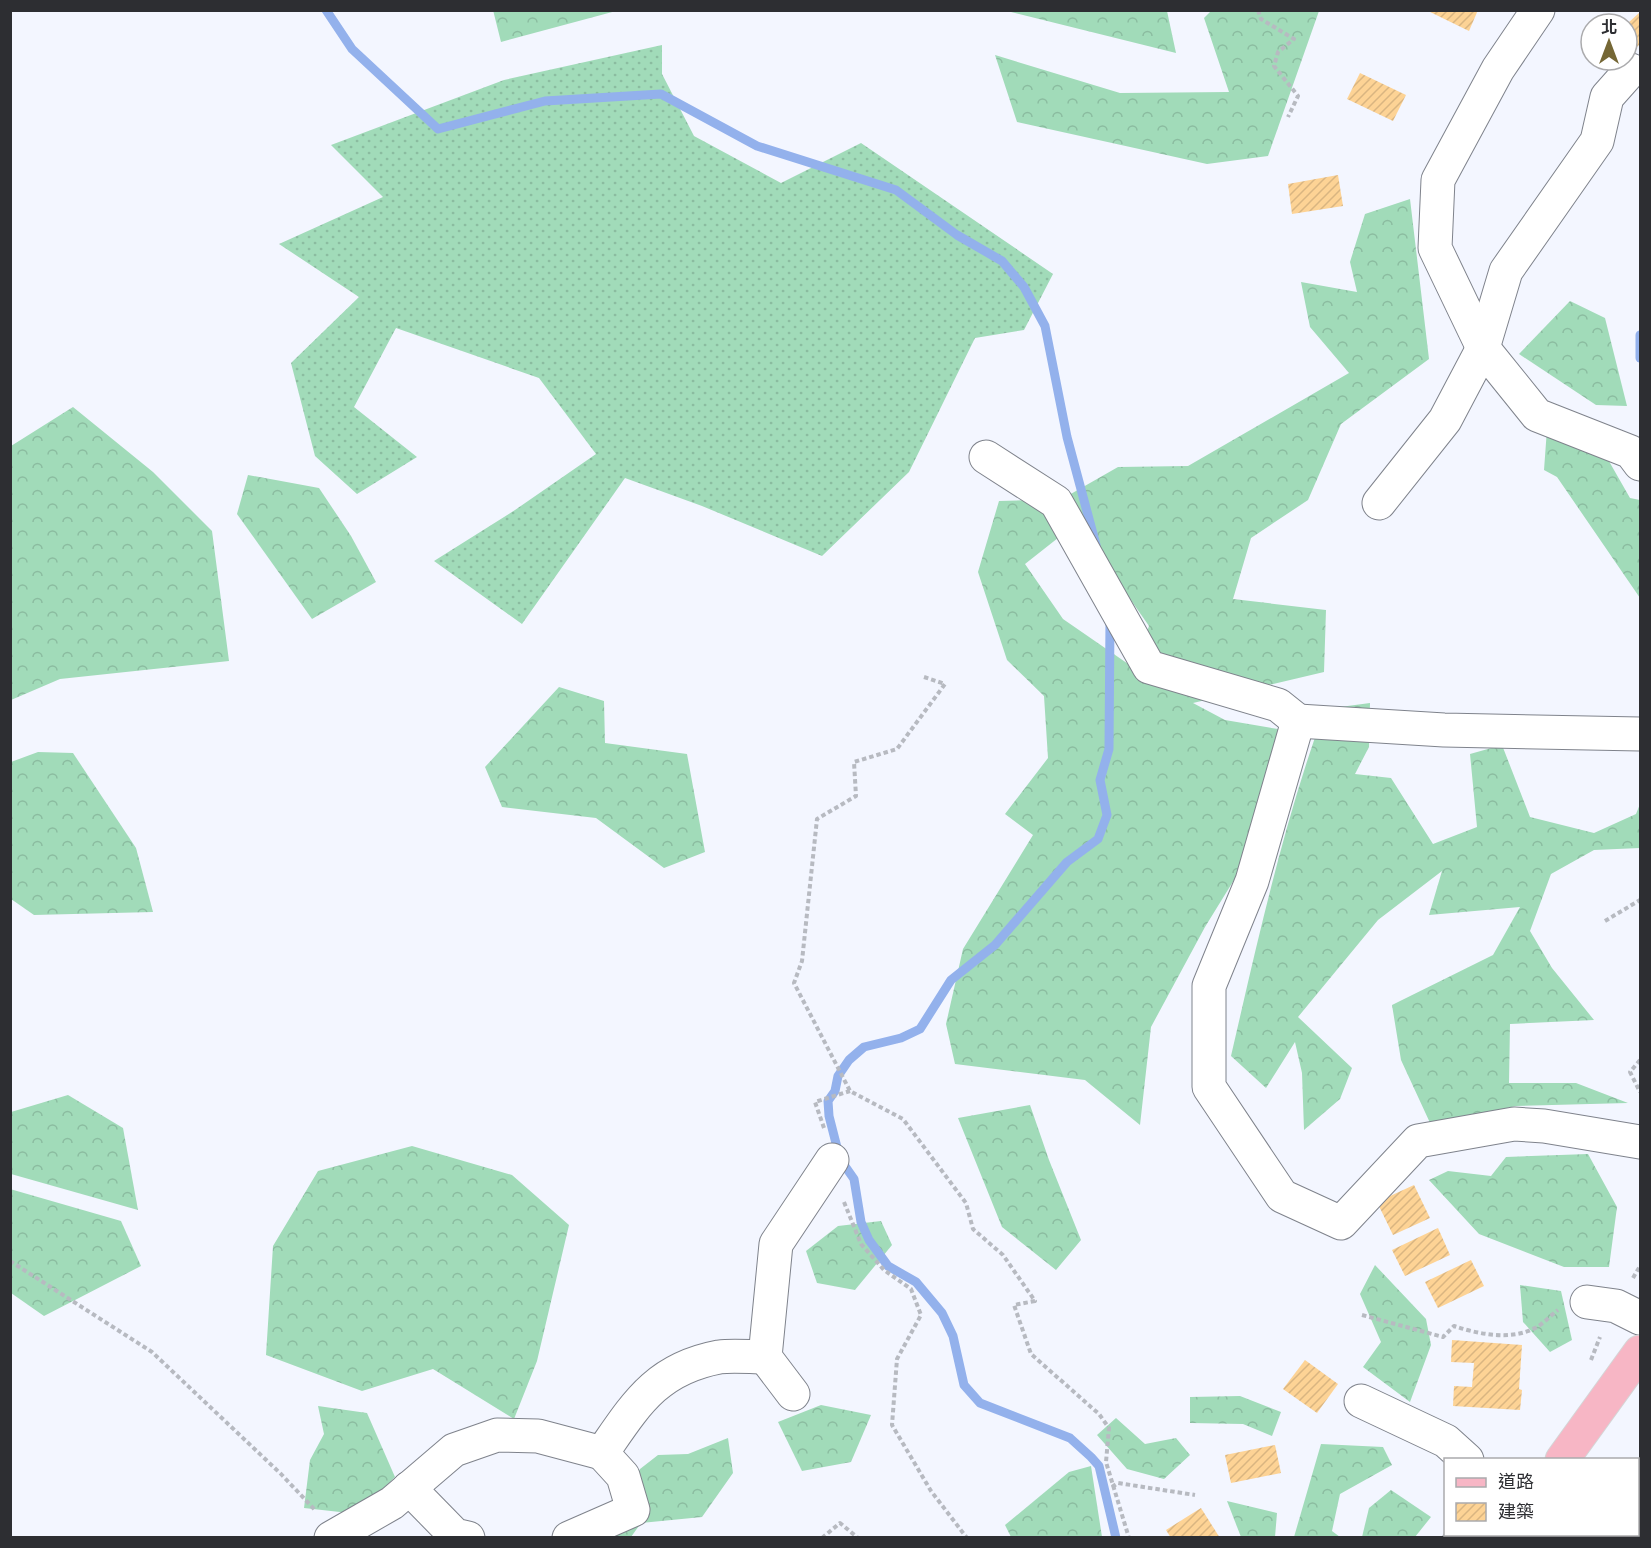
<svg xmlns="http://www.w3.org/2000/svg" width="1651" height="1548" viewBox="0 0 1651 1548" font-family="Manrope,'Noto Sans TC',sans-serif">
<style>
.grass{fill:url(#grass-dots)}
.forest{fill:url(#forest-crowns);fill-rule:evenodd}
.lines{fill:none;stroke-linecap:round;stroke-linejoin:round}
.stream{stroke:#93b1ec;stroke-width:9}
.building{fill:url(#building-hatch)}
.minor-casing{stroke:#7f838c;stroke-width:35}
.major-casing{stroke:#d5d5d6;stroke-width:35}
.path{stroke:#b7bac1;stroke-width:4;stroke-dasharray:4.5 3;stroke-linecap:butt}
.minor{stroke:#fff;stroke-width:33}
.major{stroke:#f7b6c5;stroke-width:33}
</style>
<defs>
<pattern id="grass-dots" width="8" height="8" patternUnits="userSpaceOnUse" patternTransform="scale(1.5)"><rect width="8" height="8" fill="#a1dbb9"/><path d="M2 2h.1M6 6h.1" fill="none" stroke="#8bbca0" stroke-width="1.8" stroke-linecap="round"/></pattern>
<pattern id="forest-crowns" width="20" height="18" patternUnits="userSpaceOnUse" patternTransform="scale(1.5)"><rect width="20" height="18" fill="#a1dbb9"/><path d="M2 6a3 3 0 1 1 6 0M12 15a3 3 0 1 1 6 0" fill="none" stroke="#8bbca0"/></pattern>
<pattern id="building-hatch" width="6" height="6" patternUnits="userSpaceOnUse" patternTransform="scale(1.5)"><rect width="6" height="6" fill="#fdd395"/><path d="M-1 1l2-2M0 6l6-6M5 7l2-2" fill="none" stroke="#d9b581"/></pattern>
</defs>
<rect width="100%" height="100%" fill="#f3f6ff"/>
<path class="grass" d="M662,45V74L694,136L781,183L861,143L1053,274L1024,330L975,338L909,472L822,556L702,506L625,478L522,624L434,561L515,510L596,454L539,378L396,328L354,407L417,457L357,494L315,456L291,363L359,297L279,244L383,197L331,145L504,80Z"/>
<g class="forest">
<path d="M493,10H616V11L501,42Z"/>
<path d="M1212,10L1319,11L1268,156L1207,164L1017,122L995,55L1120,93L1229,92L1204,18Z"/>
<path d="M1007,11H1167L1176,53Z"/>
<path d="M1410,199L1429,359L1341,424L1308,500L1251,538L1233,599L1326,610L1324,672L1193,703L1225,720L1278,729L1250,854L1205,927L1151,1027L1140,1125L1085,1080L955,1064L946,1024L963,949L1033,835L1005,814L1048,758L1044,696L1007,660L978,572L999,501L1062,499L1118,467L1188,466L1349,373L1310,327L1301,282L1357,292L1350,262L1365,214ZM1077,523L1149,626L1134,668L1063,619L1025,564Z"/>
<path d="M1570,301L1605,318L1627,406L1596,405L1519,354Z"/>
<path d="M73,407L153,472L212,531L229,661L60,679L11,700V446Z"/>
<path d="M1590,428L1630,498L1640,500V598L1557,477L1544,470L1547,429Z"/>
<path d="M248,475L319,488L351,536L376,582L312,619L237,514Z"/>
<path d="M559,687L604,701L605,743L687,754L705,852L664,868L596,818L502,807L485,767Z"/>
<path d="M1370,703L1369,747L1355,774L1391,778L1433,844L1477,827L1470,754L1502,745L1530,817L1594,833L1636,814L1640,804V848L1594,850L1551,874L1530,931L1552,968L1594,1020L1510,1024L1509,1083H1576L1628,1103L1516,1106L1431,1125L1401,1060L1392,1005L1493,955L1520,907L1429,915L1442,871L1378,920L1298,1017L1352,1068L1340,1099L1304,1130L1302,1073L1295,1042L1266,1088L1231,1056C1258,939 1284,821 1325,709Z"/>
<path d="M38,752L73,753L136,848L153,912L34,915L11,899V762Z"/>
<path d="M68,1095L123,1128L138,1210L11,1174V1112Z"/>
<path d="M1030,1105L1049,1160L1081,1240L1056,1270L1002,1227L958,1118Z"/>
<path d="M412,1146L512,1175L569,1225L537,1361L514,1419L433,1369L362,1391L266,1355L273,1246L318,1171Z"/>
<path d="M1588,1154L1617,1207L1609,1267H1564L1479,1234L1429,1180L1448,1171L1491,1176L1506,1157Z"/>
<path d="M10,1189L121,1221L141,1266L44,1316L11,1293Z"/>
<path d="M881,1221L892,1245L855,1290L817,1283L806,1251L838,1226Z"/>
<path d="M1375,1265L1426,1319L1431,1345L1410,1402L1363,1367L1381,1342L1360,1294Z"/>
<path d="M1520,1285L1561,1291L1572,1340L1550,1352L1523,1322Z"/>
<path d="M1240,1396L1281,1412L1272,1436L1243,1424L1190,1423V1397Z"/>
<path d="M821,1405L871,1415L851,1462L802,1471L778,1422Z"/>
<path d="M318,1406L367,1413L395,1477L358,1514L304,1508L310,1460L324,1434Z"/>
<path d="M1116,1418L1145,1444L1176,1438L1190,1455L1164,1479L1127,1469L1097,1435Z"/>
<path d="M728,1438L733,1473L702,1517L641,1523L631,1537L606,1538L640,1469L658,1455L688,1454Z"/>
<path d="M1321,1444L1383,1447L1392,1465L1340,1494L1332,1531L1340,1537H1294Z"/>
<path d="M1091,1466L1102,1537H1011L1005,1525L1069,1472Z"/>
<path d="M1640,1485V1537L1638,1538V1487Z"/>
<path d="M1391,1490L1431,1517L1415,1537H1362L1369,1508Z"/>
<path d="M1227,1501L1277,1513L1275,1537H1241Z"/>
</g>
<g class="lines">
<g class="stream">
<path d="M326,10L352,49L438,129L545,101L661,94L757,146L896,190L957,235L1002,261L1024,287L1045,326L1067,437L1096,545"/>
<path d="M1640,335V358"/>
<path d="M1110,620L1109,749L1100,780L1107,815L1098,839L1067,862L995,945L951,980L920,1029L901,1038L864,1047L849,1060L838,1076L835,1091L828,1101L829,1116L840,1159L854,1179L861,1222L869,1240L888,1266L916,1282L942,1313L953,1336L964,1385L980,1403L1070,1438L1091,1457L1099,1466L1116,1538"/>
</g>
</g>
<g class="building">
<path d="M1426,10H1478L1469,31Z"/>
<path d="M1639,13L1640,44L1627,57V24Z"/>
<path d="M1360,73L1406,95L1393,121L1347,99Z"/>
<path d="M1338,175L1343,206L1292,214L1288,184Z"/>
<path d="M1414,1185L1430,1218L1393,1235L1377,1202Z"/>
<path d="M1438,1228L1450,1255L1405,1276L1392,1250Z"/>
<path d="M1471,1260L1484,1286L1438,1308L1425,1282Z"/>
<path d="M1452,1340L1522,1345L1519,1389L1522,1390L1520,1410L1453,1406L1454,1386L1472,1387L1474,1363L1451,1362Z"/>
<path d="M1305,1360L1338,1384L1317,1413L1283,1389Z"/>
<path d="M1275,1445L1281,1473L1231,1483L1225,1455Z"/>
<path d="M1201,1508L1220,1538H1171L1166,1530Z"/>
</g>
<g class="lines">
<g class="minor-casing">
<g id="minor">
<path d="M1538,10L1498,69L1438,180L1435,248L1483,348L1537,415L1631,452L1640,464"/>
<path d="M986,457L1056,502L1149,667L1278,705L1298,721L1252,881L1209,986V1087L1282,1196L1341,1223L1418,1141L1514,1124L1544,1126L1640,1142"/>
<path d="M1379,503L1445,420L1483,348L1506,271L1597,141L1607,97L1631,70"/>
<path d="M1298,721L1444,730L1640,734"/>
<path d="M1587,1302L1616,1306L1640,1318"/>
<path d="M793,1394L765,1357L776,1244L832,1160"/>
<path d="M1361,1401L1446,1441L1467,1460"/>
<path d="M409,1488L455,1535L468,1538"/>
<path d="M1577,1534V1535"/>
<path d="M331,1538L392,1503L454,1450L497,1435L538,1436L602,1453C636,1404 656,1369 719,1357C733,1355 751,1357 765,1357"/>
<path d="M569,1538L633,1510L623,1476L602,1453"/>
</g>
</g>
<g class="major-casing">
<g id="major">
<path d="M1562,1460L1640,1352"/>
<path d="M1502,1538L1504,1534"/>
</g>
</g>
<g class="path">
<path d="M1258,10L1261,19L1294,39L1278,52L1274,66L1298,96L1288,117"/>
<path d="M924,677L945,684L897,749L854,762L856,796L817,819L802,961L794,983L850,1091L903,1119L966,1203L973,1229L1003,1255L1035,1301L1014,1305L1031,1354L1099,1414L1109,1428L1106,1462L1129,1538"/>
<path d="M1605,921L1640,900"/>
<path d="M1640,1060L1630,1072L1640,1092"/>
<path d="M824,1128L815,1102L850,1091"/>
<path d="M844,1202L861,1244L884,1270L911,1289L921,1315L897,1359L892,1425L931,1491L967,1538"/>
<path d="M10,1261L152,1352L281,1474L315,1510"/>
<path d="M1633,1278L1640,1266"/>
<path d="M1362,1315L1443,1337L1454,1326C1478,1334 1511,1341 1535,1328C1543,1324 1550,1316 1558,1310"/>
<path d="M1591,1360L1600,1337"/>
<path d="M1112,1487L1118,1483L1195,1495"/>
<path d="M822,1538L840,1523L858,1538"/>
<path d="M1443,1538L1446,1534"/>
</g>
<use href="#minor" class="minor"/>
<use href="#major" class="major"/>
</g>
<rect width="1651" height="1548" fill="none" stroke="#2d2e32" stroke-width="24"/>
<rect x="1444" y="1458" width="195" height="78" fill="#ffffff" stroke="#ababad" stroke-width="1.5"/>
<rect x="1456" y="1478" width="30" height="9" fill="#f7b6c5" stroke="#ababad" stroke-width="1.5"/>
<text x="1498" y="1488" font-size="18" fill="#2d2e32">道路</text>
<rect x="1456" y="1503" width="30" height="18" fill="url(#building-hatch)" stroke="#ababad" stroke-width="1.5"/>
<text x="1498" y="1518" font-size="18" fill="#2d2e32">建築</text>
<g transform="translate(1609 42)"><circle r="28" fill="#ffffff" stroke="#ababad" stroke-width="1.5"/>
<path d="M0-4.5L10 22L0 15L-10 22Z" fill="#756735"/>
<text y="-9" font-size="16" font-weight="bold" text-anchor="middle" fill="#2d2e32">北</text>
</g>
</svg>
